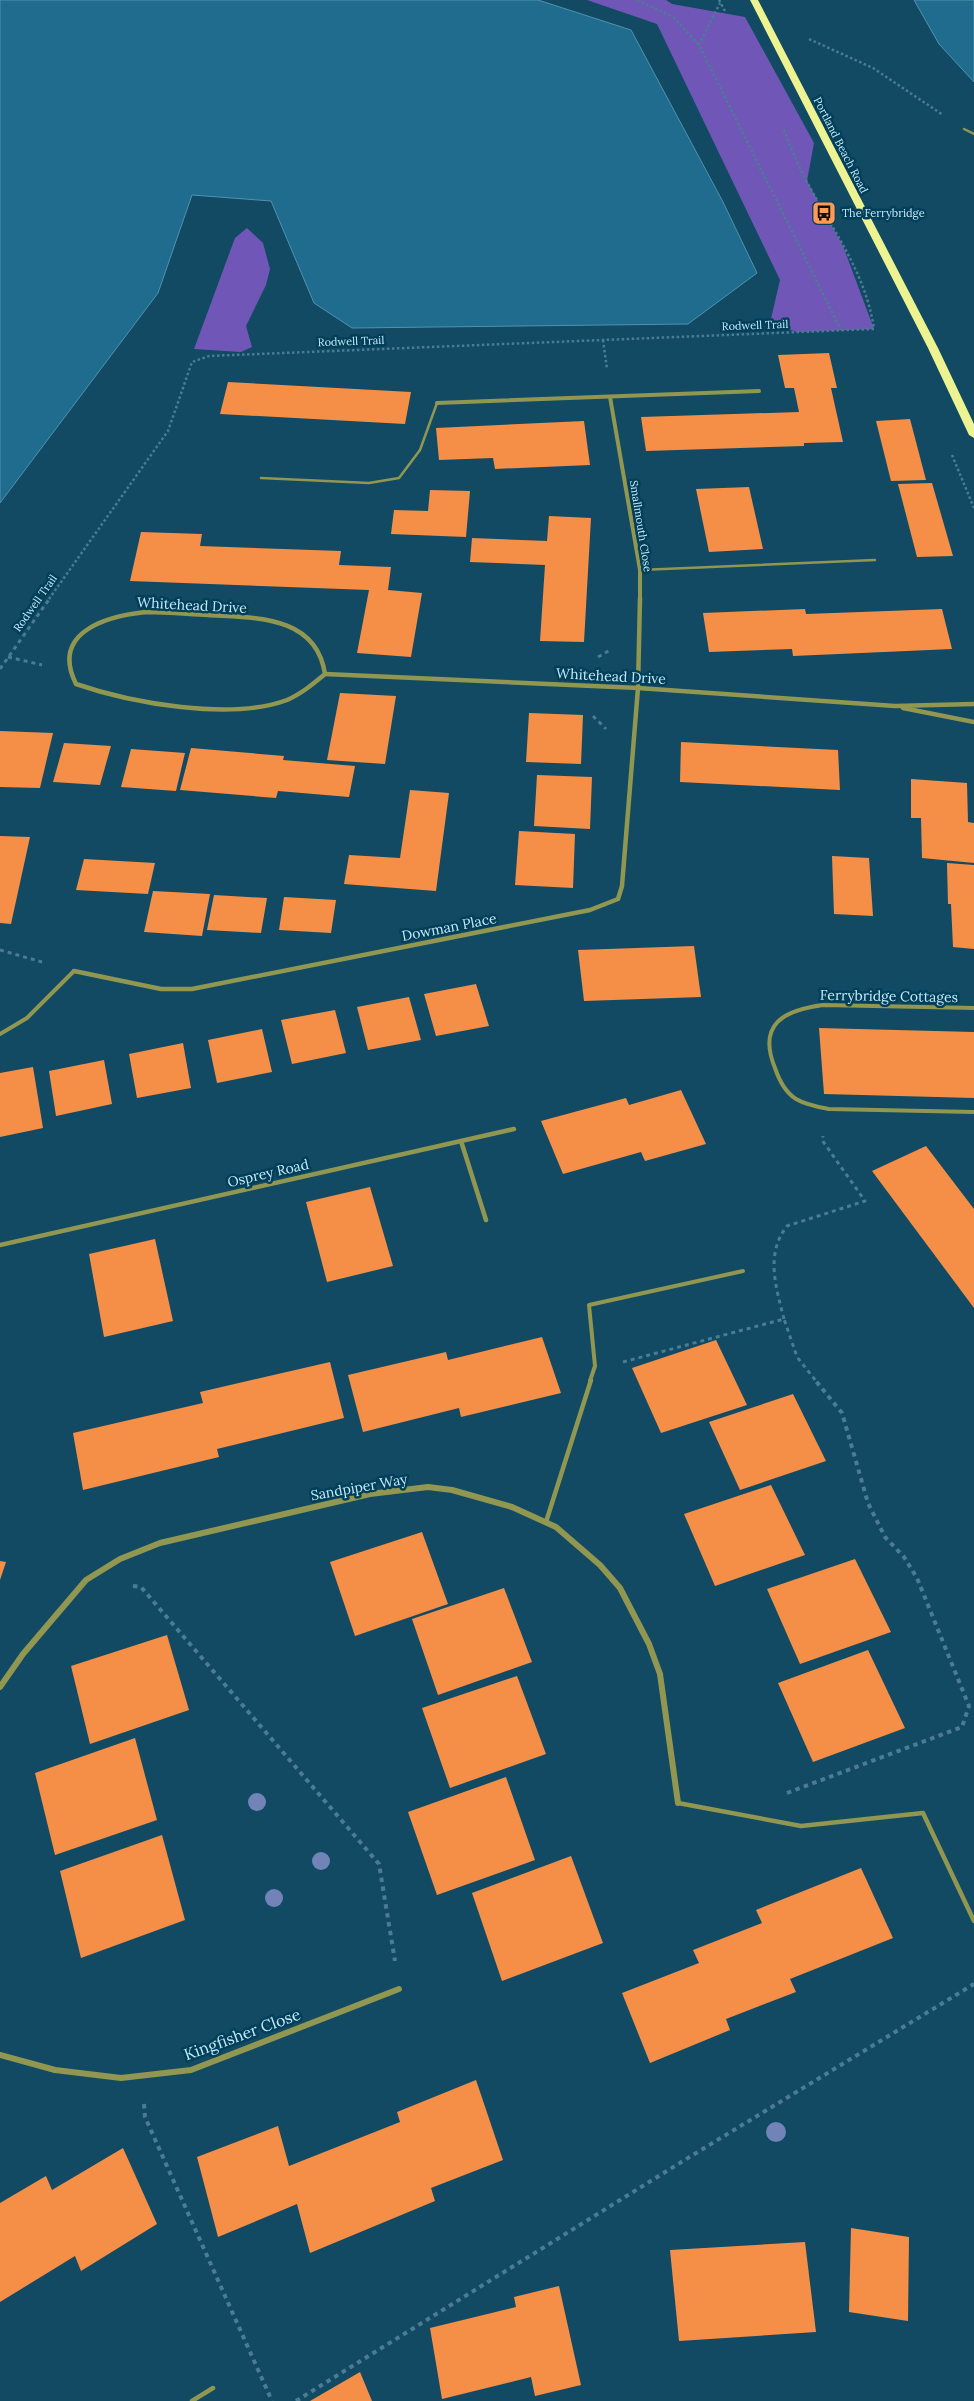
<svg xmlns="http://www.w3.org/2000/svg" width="974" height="2401" viewBox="0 0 974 2401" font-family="Lora,serif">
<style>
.green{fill:#7057b7}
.water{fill:#1f6c8e;stroke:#5192af}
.building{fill:#f58f48}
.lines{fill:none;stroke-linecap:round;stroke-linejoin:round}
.path-far2{stroke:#4b7c93;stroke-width:2.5;stroke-dasharray:2.5 2.5;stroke-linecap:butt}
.path-far1{stroke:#4b7c93;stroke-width:3;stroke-dasharray:4 4;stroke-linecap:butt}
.path{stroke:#4b7c93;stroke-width:4;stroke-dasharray:4.5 4.5;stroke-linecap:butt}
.service-far2{stroke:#919750;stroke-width:2.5}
.service-far1{stroke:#919750;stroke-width:4}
.service{stroke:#919750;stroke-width:4.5}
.minor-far2{stroke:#919750;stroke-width:4}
.minor-far1{stroke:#919750;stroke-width:4.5}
.minor{stroke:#919750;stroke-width:6}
.trunk{fill:#ecf390;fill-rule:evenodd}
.tree{fill:#7283b8}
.labels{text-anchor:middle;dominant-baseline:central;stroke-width:5;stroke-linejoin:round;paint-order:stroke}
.far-street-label{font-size:11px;fill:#c7e9fc;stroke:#023f58}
.far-poi-label{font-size:11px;fill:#c7e9fc;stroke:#023f58;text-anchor:start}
.street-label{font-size:14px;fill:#c7e9fc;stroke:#023f58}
.near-street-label{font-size:16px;fill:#c7e9fc;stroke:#023f58}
</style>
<rect width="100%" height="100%" fill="#124a63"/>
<g class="green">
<path d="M587,0H666L672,4L745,17L814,143L807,181L843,246L874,329L797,332L770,323L780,280L657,24Z"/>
<path d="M247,228L263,243L270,269L266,285L246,326L252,347L241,352L194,349L235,238Z"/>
</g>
<g class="water">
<path d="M0,0H538L631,30L723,202L757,273L688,324L352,328L314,303L271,201L192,195L158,293L0,503Z"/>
<path d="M914,0H974V82L939,44Z"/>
</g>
<g class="building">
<path d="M829,353L837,388H831L843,442L804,443V446L646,451L641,417L799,412L794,388H785L778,355Z"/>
<path d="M228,382L411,392L405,424L220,414Z"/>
<path d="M910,419L926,480L891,481L876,421Z"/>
<path d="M584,421L590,465L495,469L493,458L439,460L436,428Z"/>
<path d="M932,483L953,556L917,557L898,484Z"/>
<path d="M749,487L763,549L709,552L696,489Z"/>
<path d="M430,490L470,491L466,537L391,534L394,510L428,511Z"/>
<path d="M549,516L591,518L584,642L540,641L545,565L470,562L472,538L547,541Z"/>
<path d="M141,532L202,534L200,546L341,551L339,565L391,567L388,590L422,593L411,657L357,653L369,590L130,581Z"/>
<path d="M805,609L806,614L942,609L952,649L793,656L792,649L709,652L703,613Z"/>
<path d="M340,693L396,696L385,764L327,760Z"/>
<path d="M529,713L583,715L581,764L526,762Z"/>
<path d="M0,731L53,733L40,788L0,787Z"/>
<path d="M681,742L838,750L840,790L680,782Z"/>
<path d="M64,743L111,746L100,785L53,782Z"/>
<path d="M191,748L284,756L283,760L355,766L349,797L278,791L276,798L180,790Z"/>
<path d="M131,749L185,753L176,791L121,787Z"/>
<path d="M537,775L592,777L590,829L534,826Z"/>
<path d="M911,779L967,783L968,822L974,823V863L922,858L921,818H911Z"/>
<path d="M410,790L449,793L436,891L344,884L349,855L400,858Z"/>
<path d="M519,831L575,834L573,888L515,885Z"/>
<path d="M0,836L30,837L11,924L0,923Z"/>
<path d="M832,856L869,858L873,916L834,914Z"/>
<path d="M84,859L155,863L148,894L76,890Z"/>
<path d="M947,863L974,865V949L953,947L951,904H948Z"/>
<path d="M153,891L210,894L202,936L144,932Z"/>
<path d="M214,895L267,898L261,933L207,930Z"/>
<path d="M284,897L336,900L331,933L279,930Z"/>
<path d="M694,946L701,997L584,1001L578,950Z"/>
<path d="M476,984L489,1026L436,1036L424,994Z"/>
<path d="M409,997L421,1040L368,1050L357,1007Z"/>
<path d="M335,1010L346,1053L292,1064L281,1020Z"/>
<path d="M819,1028L974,1032V1098L824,1094Z"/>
<path d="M262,1029L272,1072L217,1083L208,1040Z"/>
<path d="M183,1043L191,1088L137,1098L129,1054Z"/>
<path d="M104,1060L112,1104L56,1116L49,1071Z"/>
<path d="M33,1067L43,1128L0,1137V1073Z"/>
<path d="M681,1090L706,1144L645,1161L641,1152L563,1174L541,1121L626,1098L629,1105Z"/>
<path d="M926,1146L974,1209V1308L872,1171Z"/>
<path d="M370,1187L393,1266L327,1282L306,1202Z"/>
<path d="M155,1239L173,1321L104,1337L89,1254Z"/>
<path d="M542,1337L561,1393L461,1417L459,1408L363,1432L348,1375L446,1352L448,1360Z"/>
<path d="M716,1340L747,1405L661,1433L632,1368Z"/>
<path d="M330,1362L344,1418L217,1449L219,1457L83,1490L73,1433L203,1403L200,1392Z"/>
<path d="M793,1394L826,1461L740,1490L709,1422Z"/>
<path d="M771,1485L805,1555L715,1586L684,1514Z"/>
<path d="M422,1532L448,1604L355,1636L330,1562Z"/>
<path d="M855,1559L891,1632L800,1664L767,1589Z"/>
<path d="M0,1561L6,1562L0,1580Z"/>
<path d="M504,1588L532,1662L438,1695L412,1619Z"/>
<path d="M167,1635L189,1710L90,1744L71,1666Z"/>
<path d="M868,1650L905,1728L813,1762L778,1683Z"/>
<path d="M517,1676L546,1754L450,1788L422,1708Z"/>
<path d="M135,1738L157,1820L55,1855L35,1773Z"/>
<path d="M506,1777L535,1860L437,1895L408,1812Z"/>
<path d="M162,1835L185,1920L81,1958L60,1871Z"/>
<path d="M571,1856L603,1943L502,1981L472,1893Z"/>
<path d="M861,1868L893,1938L790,1979L796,1992L726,2019L730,2030L650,2063L622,1993L699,1963L693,1950L762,1923L756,1910Z"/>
<path d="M476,2080L503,2160L431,2188L435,2201L310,2253L297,2204L218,2237L197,2157L278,2126L289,2166L400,2122L397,2112Z"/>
<path d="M123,2148L157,2224L81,2271L75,2256L0,2302V2203L46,2176L52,2190Z"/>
<path d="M851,2228L909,2237L908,2321L849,2312Z"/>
<path d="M805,2242L816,2332L679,2341L670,2250Z"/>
<path d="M559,2286L581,2385L535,2396L531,2377L442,2399L430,2328L516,2307L514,2297Z"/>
<path d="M360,2372L372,2401H310Z"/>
</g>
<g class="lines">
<g class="path-far2">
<path d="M637,0L673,17L699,45L841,330"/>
<path d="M719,0L726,13"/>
<path d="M809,39L873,68L943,115"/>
<path d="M699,45L720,3"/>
<path d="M603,340L607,369"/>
<path d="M952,455L974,508"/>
<path d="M49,599L168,431L192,362L209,356L874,329C866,274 834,232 808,184C798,166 791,147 783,128"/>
</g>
<g class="path-far1">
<path d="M8,657L42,665"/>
<path d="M598,657L610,650"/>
<path d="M0,669L50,598"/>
<path d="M593,716L606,729"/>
<path d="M0,950L42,962"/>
<path d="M784,1319C776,1287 765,1254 787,1226L865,1201L822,1140L823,1136"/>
<path d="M623,1362L784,1319L797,1357L816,1381"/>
</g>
<g class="path">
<path d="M133,1586L141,1587L379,1864L395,1961"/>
<path d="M787,1793L962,1727L969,1706L917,1578L904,1557L885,1537L868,1503L842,1413L815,1380"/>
<path d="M144,2104L145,2117L272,2401"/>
<path d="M296,2401L683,2161L974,1984"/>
</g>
<g class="service-far2">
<path d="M964,129L974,134"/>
<path d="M261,478L369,483L399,478L420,450L437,403"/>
<path d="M640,570L875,560"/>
</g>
<g class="service-far1">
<path d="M974,1008L823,1005C784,1010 757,1024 775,1068C779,1080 785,1092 796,1099C806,1105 818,1107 829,1109L974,1112"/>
<path d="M0,1034L27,1018L74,971"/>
<path d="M590,1381L595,1366L589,1305L743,1271"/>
</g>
<g class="service">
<path d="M546,1522L591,1380"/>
<path d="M678,1803L801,1826L923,1813L974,1921"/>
<path d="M192,2401L213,2388"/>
</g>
<g class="minor-far2">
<path d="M610,397L640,570V599"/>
<path d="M437,403L759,391"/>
</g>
<g class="minor-far1">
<path d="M146,612C167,612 187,614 208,615C255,618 316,615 325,674C313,684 301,694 287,700C231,721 131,703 76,684C50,632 107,616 146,612Z"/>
<path d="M325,674L638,688L895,706L974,704"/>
<path d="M903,708L974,722"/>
<path d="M74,971L161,989H192L590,910L618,899L622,886L638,688L640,598"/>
<path d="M461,1141L514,1129"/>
<path d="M0,1245L461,1141L486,1220"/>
</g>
<g class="minor">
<path d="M0,1687L23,1654L86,1580L120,1559L160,1543L370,1494L428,1487L452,1490L512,1507L556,1527L600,1565L620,1588L649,1644L660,1674L678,1803"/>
<path d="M0,2055L55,2070L121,2078L191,2070L399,1989"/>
</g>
<path class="trunk" d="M750,0H758L938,348L974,424V438L969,435L928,348Z"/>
</g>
<g class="tree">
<circle cx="257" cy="1802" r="9"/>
<circle cx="321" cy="1861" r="9"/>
<circle cx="274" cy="1898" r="9"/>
<circle cx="776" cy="2132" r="10"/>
</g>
<defs>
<g id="bus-square" transform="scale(1.25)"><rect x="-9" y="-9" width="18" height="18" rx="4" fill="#fe9b59" stroke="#023f58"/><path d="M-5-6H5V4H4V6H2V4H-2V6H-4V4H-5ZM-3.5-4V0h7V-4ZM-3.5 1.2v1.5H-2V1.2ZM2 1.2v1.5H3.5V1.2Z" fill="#111"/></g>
</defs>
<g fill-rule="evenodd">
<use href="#bus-square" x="824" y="213"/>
</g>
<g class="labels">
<g class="far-street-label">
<text transform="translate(841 145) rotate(63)">Portland Beach Road</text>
<text transform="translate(755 325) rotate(-2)">Rodwell Trail</text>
<text transform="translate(351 341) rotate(-2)">Rodwell Trail</text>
<text transform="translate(641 526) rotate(81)">Smallmouth Close</text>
<text transform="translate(35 603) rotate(-55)">Rodwell Trail</text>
</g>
<g class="far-poi-label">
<text x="842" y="213">The Ferrybridge</text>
</g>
<g class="street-label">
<text transform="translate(192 605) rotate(3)">Whitehead Drive</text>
<text transform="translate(611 676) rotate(3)">Whitehead Drive</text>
<text transform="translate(449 927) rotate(-11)">Dowman Place</text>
<text transform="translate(889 996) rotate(1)">Ferrybridge Cottages</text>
<text transform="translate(268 1173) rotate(-13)">Osprey Road</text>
<text transform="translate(359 1487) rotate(-10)">Sandpiper Way</text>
</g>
<g class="near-street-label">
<text transform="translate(242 2034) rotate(-20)">Kingfisher Close</text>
</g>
</g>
</svg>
